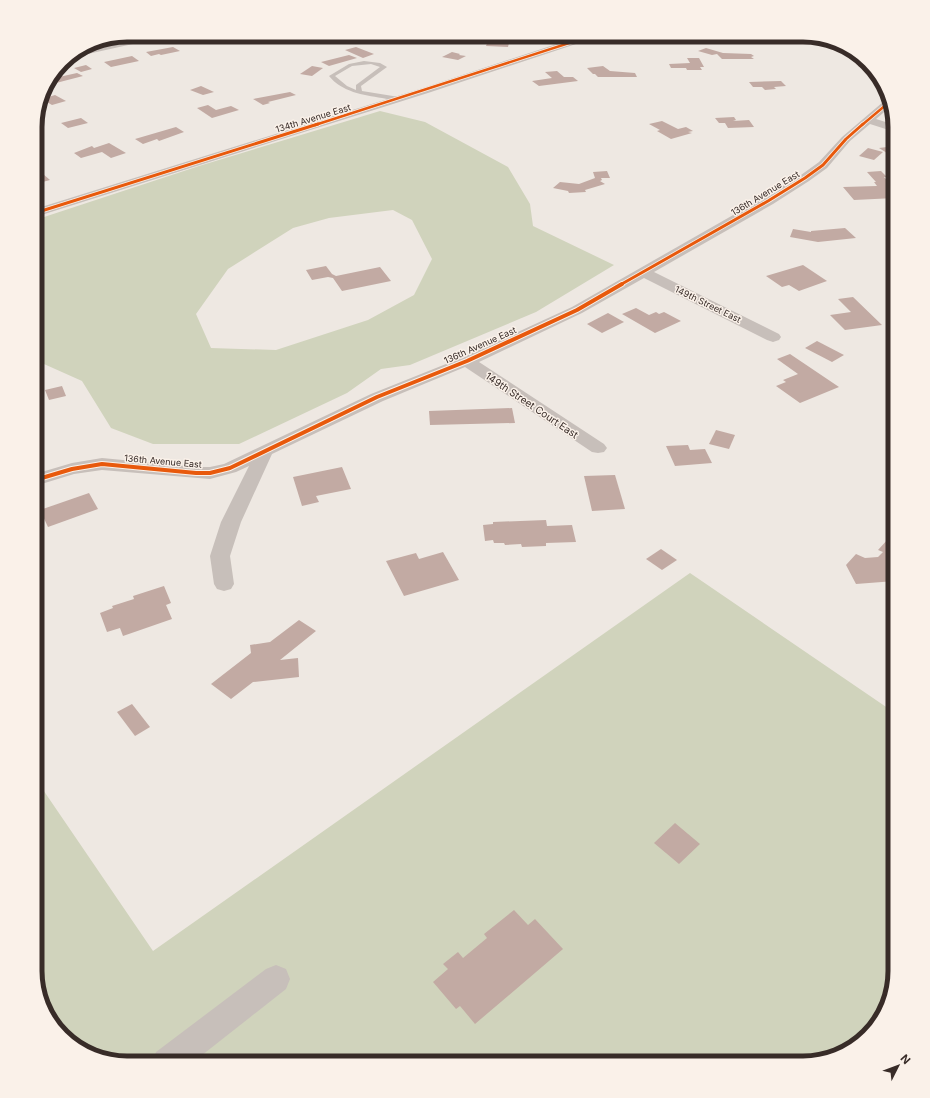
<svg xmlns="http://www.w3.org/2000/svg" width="930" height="1098" viewBox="0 0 930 1098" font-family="Inter,sans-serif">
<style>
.green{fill:#d0d3bc;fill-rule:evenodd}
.building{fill:#c2aaa3}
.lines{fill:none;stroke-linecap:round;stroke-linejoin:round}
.lane{fill:#c7bfba;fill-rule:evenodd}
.street{fill:#c7bfba;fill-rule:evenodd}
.cycleway-far2-casing{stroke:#faf1e9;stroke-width:4}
.cycleway-far1-casing{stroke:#faf1e9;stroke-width:4.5}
.cycleway-casing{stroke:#faf1e9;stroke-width:6}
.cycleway-far2{stroke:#e8590c;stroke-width:2.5}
.cycleway-far1{stroke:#e8590c;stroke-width:3}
.cycleway{stroke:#e8590c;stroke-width:4}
.labels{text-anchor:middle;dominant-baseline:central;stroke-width:3;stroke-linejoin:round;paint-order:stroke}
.far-street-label{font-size:9px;fill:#382c28;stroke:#faf1e9}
.street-label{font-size:10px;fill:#382c28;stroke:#faf1e9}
.rim{fill:none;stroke:#382c28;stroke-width:5}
</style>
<rect width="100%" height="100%" fill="#eee8e2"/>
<g class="green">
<path d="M380,111L425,122L508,167L530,204L533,226L614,265L536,312L410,365L381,369L347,393L239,444H153L111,428L82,381L35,360V220L199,166ZM393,210L412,220L432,259L414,295L368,320L276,350L211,348L196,314L228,269L293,228L329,218Z"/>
<path d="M690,573L895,713V972L885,1012L859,1044L804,1063H126L86,1053L54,1027L35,972V778L153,951Z"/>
</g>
<g class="building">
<path d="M213,35L223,37L196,44L188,40Z"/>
<path d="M489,38L501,39L500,42L509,43L508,47L486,46Z"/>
<path d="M173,47L180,51L161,55L159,54L151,56L146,52Z"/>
<path d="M356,47L374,54L363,58L345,50Z"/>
<path d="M706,48L723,53L751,54L754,56L751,57L754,59H722L717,54L712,55L698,51Z"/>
<path d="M452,52L460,54L459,55L466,56L458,60L442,57Z"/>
<path d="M349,55L357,58L329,66L321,62Z"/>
<path d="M132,56L139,61L111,67L104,62Z"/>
<path d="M687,58H699L704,67H700L702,70H687L686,68H671L669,64L690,63Z"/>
<path d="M863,60L875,70V71L871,69L867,70L858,66L863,65L856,62Z"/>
<path d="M86,65L92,69L81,72L74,68Z"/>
<path d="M312,66L323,68L312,76L300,74Z"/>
<path d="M603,66L610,71L635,73L637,77H598L595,74H593L587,68Z"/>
<path d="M557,71L564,77H573L578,81L539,86L532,81L552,78L545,72Z"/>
<path d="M77,73L83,76L56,83L50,79Z"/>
<path d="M781,81L786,86L774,87L776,89L765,90L762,87H753L749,82Z"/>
<path d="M201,86L214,92L203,95L190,90Z"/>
<path d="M290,92L296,95L268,102L270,103L263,105L253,99Z"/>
<path d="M55,95L66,101L52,105L42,99Z"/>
<path d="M208,105L216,110L231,106L239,110L212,118L197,108Z"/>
<path d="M734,117L736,120L733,121L749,120L754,127L728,128L725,123H719L715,118Z"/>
<path d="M81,118L88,123L68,128L61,123Z"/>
<path d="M662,121L678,129L686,127L693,131L688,132L692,133L671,139L657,131L660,130L649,124Z"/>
<path d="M176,127L184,132L159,141L157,139L143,144L135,139Z"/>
<path d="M109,143L126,153L111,158L102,152L81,158L74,153L92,146L94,148Z"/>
<path d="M895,146V158L879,148Z"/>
<path d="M868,148L883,152L874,160L859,156Z"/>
<path d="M607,171L610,178H601L602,180L600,181L605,184L585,190L586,192L569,193L568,191L553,188L560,182L579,184L595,178L593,172Z"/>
<path d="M881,171L887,177H884L895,190V198L854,200L843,187L877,186L874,182H876L867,172Z"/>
<path d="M43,174L50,180L35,184V176Z"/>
<path d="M845,228L856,238L818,242L790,237L793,229L811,232V231Z"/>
<path d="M803,265L827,281L799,291L789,285L782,287L766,276Z"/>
<path d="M326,266L332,274L336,276L380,267L391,281L342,291L333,278L328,277L312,280L306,270Z"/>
<path d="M853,297L882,325L845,330L830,315L851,312L838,299Z"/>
<path d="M636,308L649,315L656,312L659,314L664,312L681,321L655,333L622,314Z"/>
<path d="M608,313L624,322L602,333L587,324Z"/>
<path d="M817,341L844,355L832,362L805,348Z"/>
<path d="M790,354L839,387L800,403L776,386L786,382L783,380L798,374L777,359Z"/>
<path d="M62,386L66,396L49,400L45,390Z"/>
<path d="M512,408L515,423L430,425L429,411Z"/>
<path d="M716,430L735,435L729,449L709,444Z"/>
<path d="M688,445L690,450L705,449L712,463L675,466L666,446Z"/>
<path d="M342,467L351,489L316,496L319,502L302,506L293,477Z"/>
<path d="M615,475L625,509L592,511L584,476Z"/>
<path d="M89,493L98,509L48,527L40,510Z"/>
<path d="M546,520L547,526L572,525L576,542L546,543V546L522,547L521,544L505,545L504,543H494L493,540L485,541L483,525L493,524V522Z"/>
<path d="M889,538L894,541L895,539V581L856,584L846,565L856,554L865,558L878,557L883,552L878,550Z"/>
<path d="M661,549L677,560L662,570L646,559Z"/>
<path d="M443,552L459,580L404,596L386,561L416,553L419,559Z"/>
<path d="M164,586L171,603L166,605L172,619L123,636L120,628L107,632L100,613L113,608L112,606L134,599L133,596Z"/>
<path d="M299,620L316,631L280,660L298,658L299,677L253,682L231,699L211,684L251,653L250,645L270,642Z"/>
<path d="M132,704L150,727L135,736L117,712Z"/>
<path d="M675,823L700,844L679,864L654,843Z"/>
<path d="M514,910L528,925L535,919L563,949L475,1024L460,1006L456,1009L433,982L448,969L443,964L458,952L463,958L487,938L484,934Z"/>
</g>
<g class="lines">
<path class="lane" d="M364,61L380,63L387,67L361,86L362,91L399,97L402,99L401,100C395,101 388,99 382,98C363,95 342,92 329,76L349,64ZM371,64L380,67L356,85V90L347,86L335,76L352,66Z"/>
<g class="street">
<path d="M148,35H165L160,38L65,59L75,52Z"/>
<path d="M584,35H599L597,37L431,92L35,217V209L423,88Z"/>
<path d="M886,101L889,108L876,119L895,125V132L870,124L850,141L827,168L809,181L773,204L654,272L779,334L781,337L779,340L773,342L767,340L644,278L582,313L479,362L604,444L607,448L604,452L598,453L592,452L465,367L383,401L272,454L241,522L230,556L234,584L231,589L224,591L217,589L214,584L210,556L221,522L249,466L236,472L210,479L102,470L74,474L35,486V474L72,463L102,458L196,467H210L224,464L371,394L461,358L572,307L763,198L801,175L819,162L842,137L883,102Z"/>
<path d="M276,965L286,969L290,979L286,989L192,1063H152L156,1052L266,969Z"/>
</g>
<g class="cycleway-far2-casing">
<g id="cycleway-far2">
<path d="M315,125L594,35"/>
<path d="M862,125L887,104"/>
</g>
</g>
<g class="cycleway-far1-casing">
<g id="cycleway-far1">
<path d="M35,213L318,124"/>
<path d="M620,285L768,201L805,178L823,165L846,139L863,124"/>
</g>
</g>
<g class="cycleway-casing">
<path id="cycleway" d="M35,480L72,469L102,464L196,473H210L230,468L377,397L467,361L577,310L622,284"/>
</g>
<use href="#cycleway-far2" class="cycleway-far2"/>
<use href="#cycleway-far1" class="cycleway-far1"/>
<use href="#cycleway" class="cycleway"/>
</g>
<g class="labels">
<g class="far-street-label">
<text transform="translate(313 118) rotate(-17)">134th Avenue East</text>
<text transform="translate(765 193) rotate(-31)">136th Avenue East</text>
<text transform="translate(708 304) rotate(26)">149th Street East</text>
<text transform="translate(480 345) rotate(-24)">136th Avenue East</text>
<text transform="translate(163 461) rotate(5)">136th Avenue East</text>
</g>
<g class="street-label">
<text transform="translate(532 405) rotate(34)">149th Street Court East</text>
</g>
</g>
<path d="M0 0H930V1098H0ZM127 42H803A85 85 0 0 1 888 127V971A85 85 0 0 1 803 1056H127A85 85 0 0 1 42 971V127A85 85 0 0 1 127 42Z" fill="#faf1e9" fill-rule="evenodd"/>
<path class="rim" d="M127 42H803A85 85 0 0 1 888 127V971A85 85 0 0 1 803 1056H127A85 85 0 0 1 42 971V127A85 85 0 0 1 127 42Z"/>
<g transform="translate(898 1066) rotate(48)" stroke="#faf1e9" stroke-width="3" paint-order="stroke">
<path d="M0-3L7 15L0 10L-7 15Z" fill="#382c28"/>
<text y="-6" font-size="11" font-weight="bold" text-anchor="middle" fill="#382c28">N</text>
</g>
</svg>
